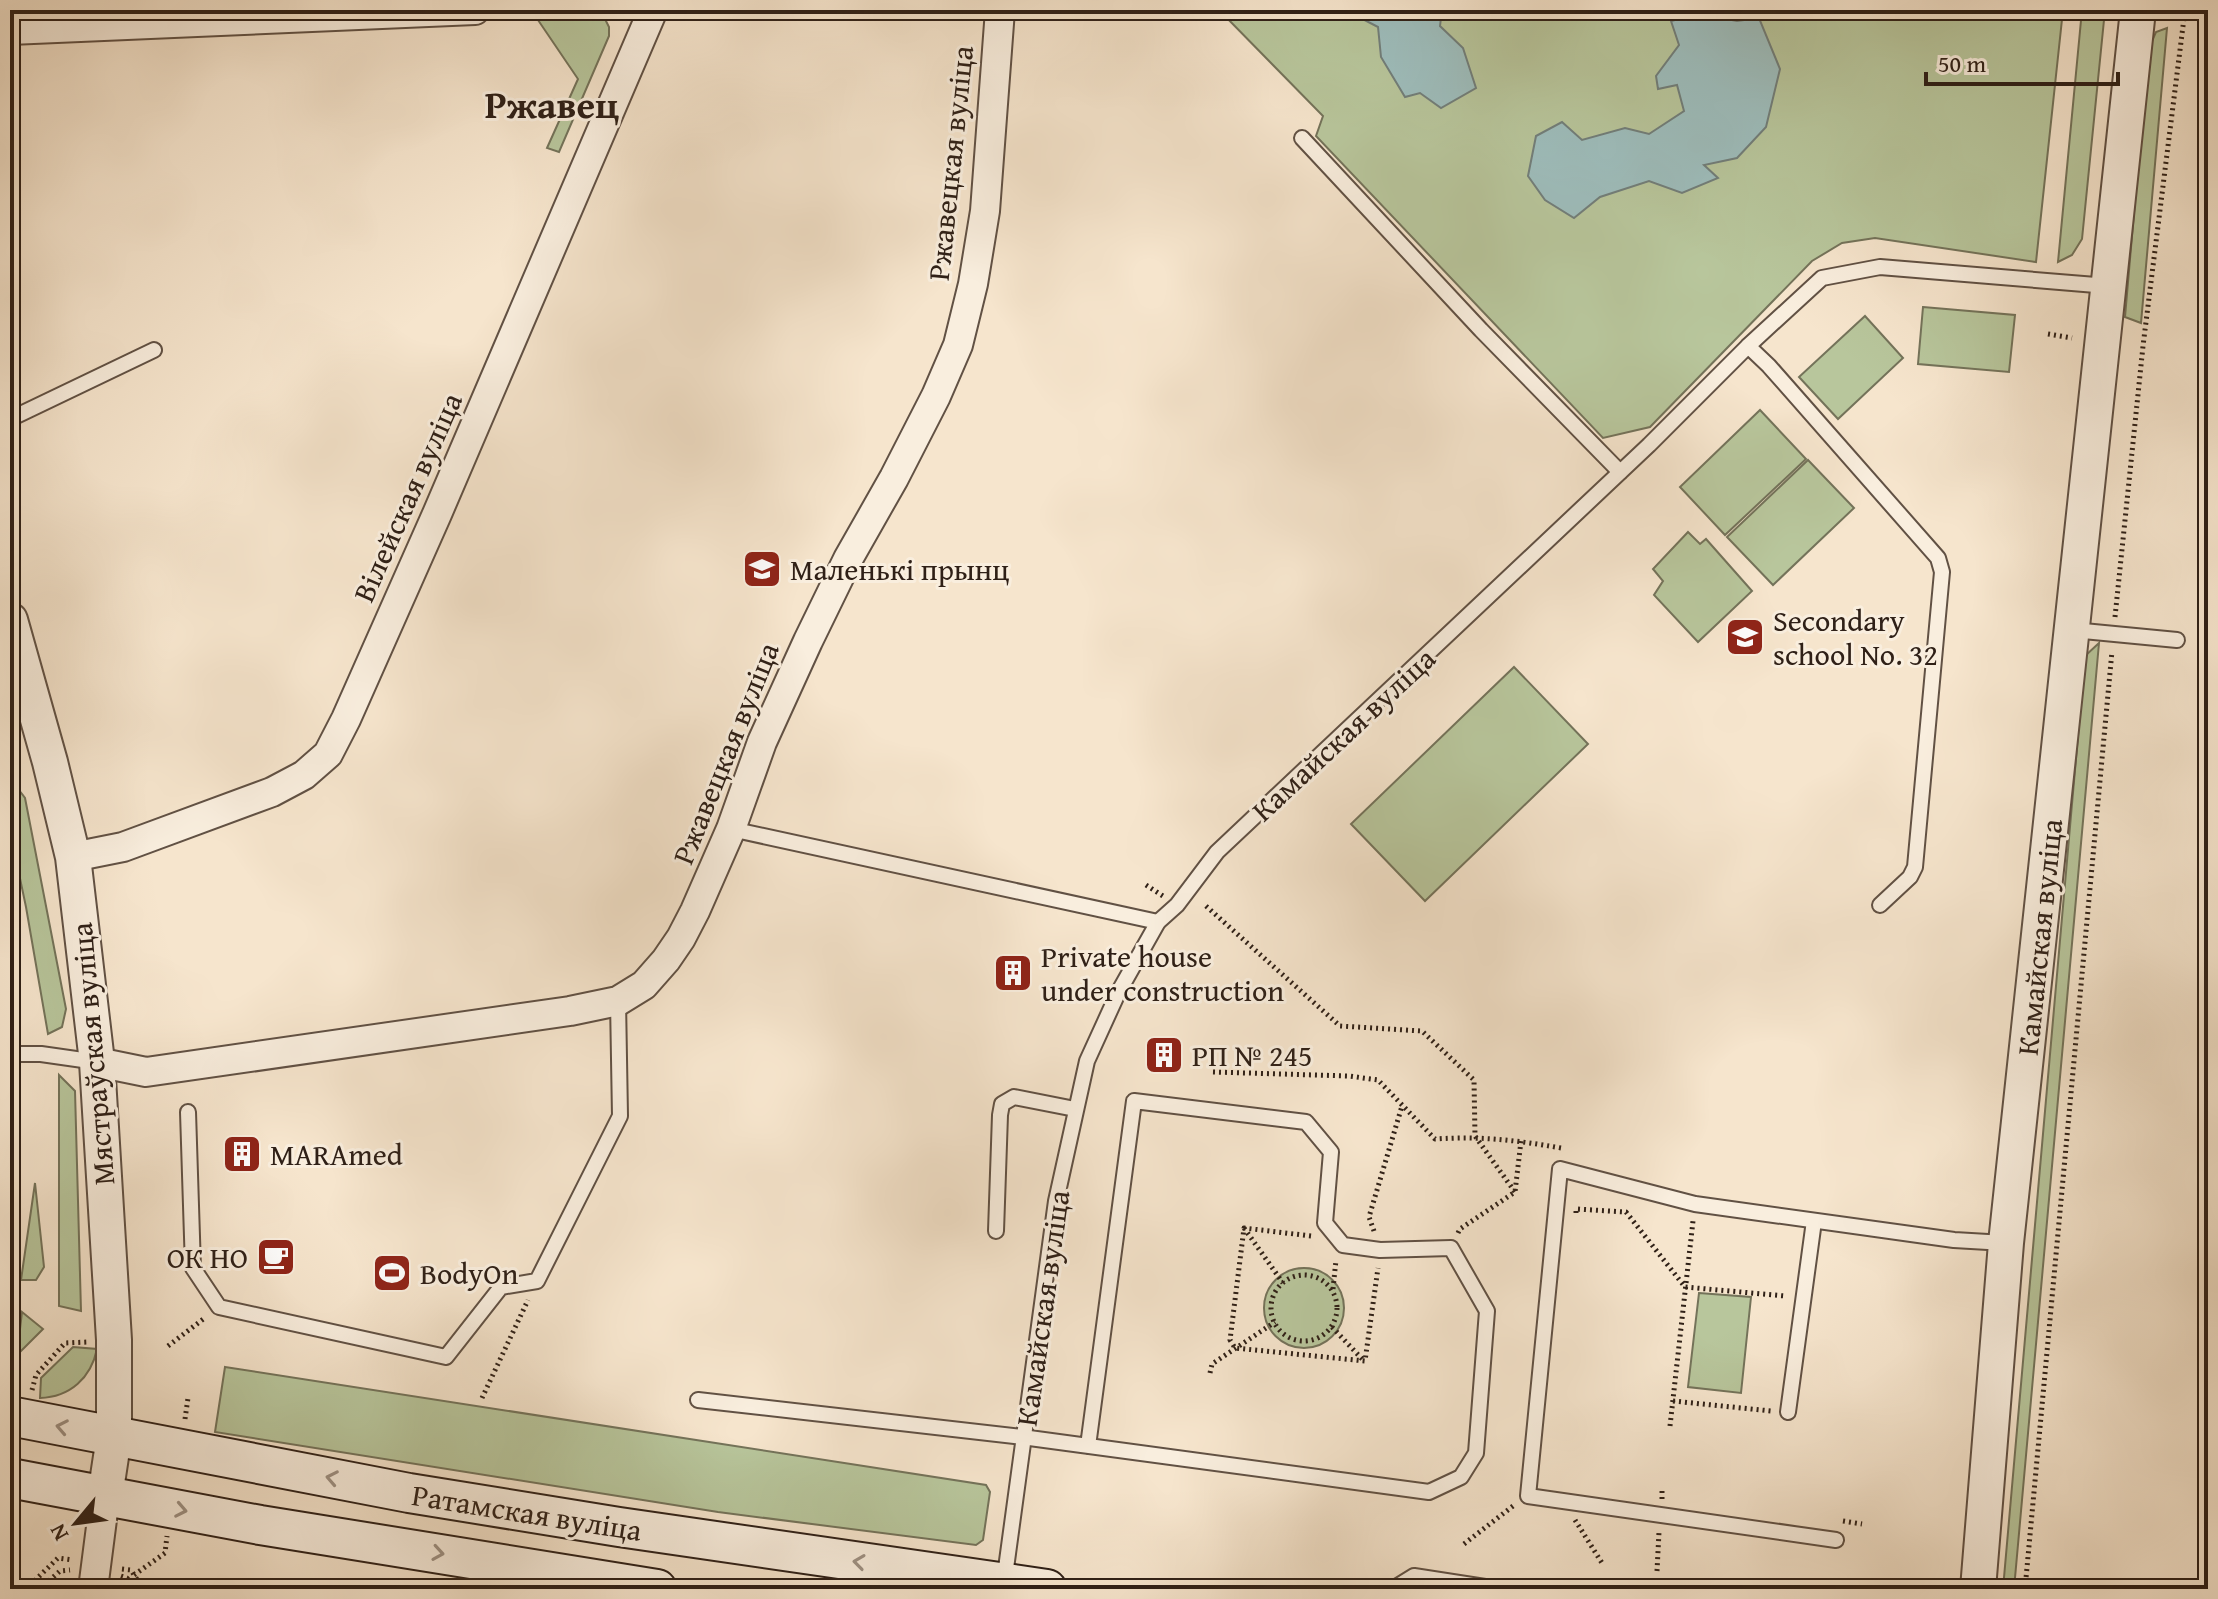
<svg xmlns="http://www.w3.org/2000/svg" width="2218" height="1599" viewBox="0 0 2218 1599" font-family="'Gentium Book Plus',serif">
<style>
.green{fill:#b8c69c;stroke:#74735a;stroke-width:2}
.water{fill:#9ebebd;stroke:#727f7b;stroke-width:2}
.lines{fill:none;stroke-linecap:round;stroke-linejoin:round}
.service-casing{stroke:#615144;stroke-width:18}
.minor-casing{stroke:#615144;stroke-width:32}
.tertiary-casing{stroke:#615144;stroke-width:38}
.secondary-casing{stroke:#2f2017;stroke-width:42}
.path{stroke:#2f2017;stroke-width:5;stroke-dasharray:2 4;stroke-linecap:butt}
.service{stroke:#f9eede;stroke-width:14}
.minor{stroke:#f9eede;stroke-width:28}
.tertiary{stroke:#f9eede;stroke-width:34}
.secondary{stroke:#f9eede;stroke-width:38}
.oneway{stroke:#9e9184}
.labels{text-anchor:middle;dominant-baseline:central;stroke-width:6;stroke-linejoin:round;paint-order:stroke}
.street-label{font-size:30px;fill:#2f2017;stroke:#f9eede}
.poi-label{font-size:30px;fill:#2f2017;stroke:#f9eede;text-anchor:start}
.district-label{font-size:38px;font-weight:bold;fill:#2f2017;stroke:#f9eede}
</style>
<rect width="100%" height="100%" fill="#f6e5cd"/>
<filter id="stains"><feTurbulence type="fractalNoise" baseFrequency=".0025" numOctaves="4"/><feColorMatrix values="0 0 0 0 .2 0 0 0 0 .09 0 0 0 0 .02 0 0 0 .5 -.17"/></filter>
<radialGradient id="worn" r=".72"><stop offset=".6" stop-color="#630" stop-opacity="0"/><stop offset="1" stop-color="#630" stop-opacity=".3"/></radialGradient>
<g class="green">
<path d="M1219,10H2063L2036,262L1875,238L1842,243L1812,261L1650,427L1603,438L1316,136L1323,116Z"/>
<path d="M2082,10H2105L2082,239L2072,255L2058,262Z"/>
<path d="M599,17L605,19L609,27V36L559,152L547,148L578,79L538,20Z"/>
<path d="M2167,28L2141,323L2125,317L2148,50L2156,32Z"/>
<path d="M1923,307L2015,315L2009,372L1918,364Z"/>
<path d="M1865,316L1903,358L1838,419L1799,377Z"/>
<path d="M1760,410L1806,459L1725,535L1680,487Z"/>
<path d="M1808,460L1854,508L1773,585L1727,537Z"/>
<path d="M1688,532L1700,544L1706,539L1752,591L1698,642L1654,595L1663,581L1653,569Z"/>
<path d="M2099,643L2014,1589H2003L2085,656Z"/>
<path d="M1514,667L1588,744L1425,901L1351,824Z"/>
<path d="M10,787L19,790L25,798L66,1009L62,1027L48,1034L26,907L10,831Z"/>
<path d="M59,1075L75,1091L81,1311L59,1306Z"/>
<path d="M35,1183L44,1267L36,1280H21Z"/>
<circle cx="1304" cy="1308" r="40"/>
<path d="M1699,1293L1751,1297L1741,1393L1688,1387Z"/>
<path d="M22,1312L43,1329L17,1355Z"/>
<path d="M73,1347L97,1349C91,1378 70,1397 40,1398L41,1378Z"/>
<path d="M225,1367L986,1485L990,1492L983,1540L976,1545L718,1512L215,1432Z"/>
</g>
<g class="water">
<path d="M1351,10H1442L1440,26L1463,48L1476,88L1441,108L1420,93L1405,97L1381,57L1378,27L1349,12Z"/>
<path d="M1700,14L1737,21L1759,18L1780,69L1766,127L1737,158L1704,165L1718,178L1682,193L1649,181L1600,197L1574,218L1545,200L1528,176L1536,136L1562,122L1582,140L1625,128L1649,134L1684,111L1677,85L1658,89L1656,76L1679,45L1671,21Z"/>
</g>
<g class="lines">
<g class="service-casing">
<g id="service">
<path d="M1302,138L1481,330L1620,472"/>
<path d="M1748,346L1769,366L1938,558L1942,572L1915,867L1910,877L1880,905"/>
<path d="M10,419L154,350"/>
<path d="M2073,630L2177,640"/>
<path d="M731,829L1158,922"/>
<path d="M10,1054H41L97,1062"/>
<path d="M188,1112L193,1268L219,1307L446,1357L501,1287L537,1281L620,1116L618,1001"/>
<path d="M996,1231L1000,1115L1002,1104L1014,1097L1075,1109"/>
<path d="M698,1400L1022,1437L1429,1492L1461,1477L1476,1453L1487,1311L1451,1248L1380,1250L1343,1245L1325,1223L1331,1152L1306,1122L1134,1101L1088,1446"/>
<path d="M1788,1412L1814,1221"/>
<path d="M1836,1540L1528,1496L1560,1169L1695,1204L1954,1240L2005,1243"/>
<path d="M1004,1583L1056,1201L1087,1061L1118,993L1158,922L1177,905L1217,852L1649,445L1748,346L1822,278L1880,267L2108,286"/>
<path d="M1393,1589L1414,1576L1498,1589"/>
</g>
</g>
<g class="minor-casing">
<g id="minor">
<path d="M10,30L475,10"/>
<path d="M73,857L123,847L272,792L304,775L328,754L346,719L437,514L653,10"/>
<path d="M97,1062L146,1072L570,1011L618,1001L644,985L666,960L681,938L695,911L731,829L762,742L808,641L848,559L894,478L936,396L958,345L973,284L985,211L1000,10"/>
<path d="M93,1589L105,1496"/>
</g>
</g>
<g class="tertiary-casing">
<g id="tertiary">
<path d="M10,620L50,762L73,857L97,1062L114,1340V1437L105,1496"/>
<path d="M1978,1589L2006,1243L2138,10"/>
</g>
</g>
<g class="secondary-casing">
<g id="secondary">
<path d="M10,1416L409,1493L619,1527L1047,1589"/>
<path d="M10,1478L260,1525L657,1589"/>
</g>
</g>
<g class="path">
<path d="M2048,334L2072,338"/>
<path d="M2115,617L2143,346L2185,10"/>
<path d="M1146,885L1163,896"/>
<path d="M1206,906L1340,1026L1422,1031L1474,1080L1475,1136L1515,1192"/>
<path d="M1213,1072L1349,1076L1378,1080L1435,1139C1481,1136 1515,1140 1561,1148"/>
<path d="M1576,1213V1209L1626,1212L1685,1287L1785,1296"/>
<path d="M1244,1228L1283,1283"/>
<path d="M1374,1231L1369,1217L1402,1106"/>
<path d="M1458,1233L1460,1229L1515,1192L1521,1141"/>
<path d="M1311,1236L1244,1228L1230,1340L1235,1348L1365,1361L1378,1268"/>
<circle cx="1304" cy="1308" r="33"/>
<path d="M1333,1289L1336,1260"/>
<path d="M1332,1327L1364,1361"/>
<path d="M168,1346L206,1317"/>
<path d="M10,1360L19,1289"/>
<path d="M1210,1373L1212,1364L1275,1322"/>
<path d="M32,1390L36,1375L65,1343L88,1342"/>
<path d="M482,1398L528,1300"/>
<path d="M1673,1401L1771,1411"/>
<path d="M185,1419L188,1398"/>
<path d="M1670,1426L1693,1221"/>
<path d="M1662,1499V1487"/>
<path d="M1575,1520L1602,1563"/>
<path d="M1843,1521L1862,1524"/>
<path d="M1464,1544L1513,1506"/>
<path d="M122,1569L131,1570L143,1589"/>
<path d="M1657,1571L1659,1532"/>
<path d="M134,1575L165,1553L167,1536"/>
<path d="M121,1576L127,1578L134,1589"/>
<path d="M1260,1580V1589"/>
<path d="M26,1589L58,1558L73,1560"/>
<path d="M40,1589L60,1571L70,1570"/>
<path d="M2025,1589L2112,651"/>
</g>
<use href="#service" class="service"/>
<use href="#minor" class="minor"/>
<use href="#tertiary" class="tertiary"/>
<use href="#secondary" class="secondary"/>
</g>
<defs><path id="oneway-chevron" d="M-2-3.5L2.5 0L-2 3.5" fill="none" stroke-width="1.6" stroke-linecap="round" stroke-linejoin="round" transform="scale(2)"/></defs>
<g class="oneway">
<use href="#oneway-chevron" transform="translate(62 1427) rotate(-169)"/>
<use href="#oneway-chevron" transform="translate(332 1478) rotate(-169)"/>
<use href="#oneway-chevron" transform="translate(181 1510) rotate(11)"/>
<use href="#oneway-chevron" transform="translate(438 1553) rotate(9)"/>
<use href="#oneway-chevron" transform="translate(859 1562) rotate(-172)"/>
</g>
<defs>
<g id="school-square" transform="scale(2)"><rect x="-9" y="-9" width="18" height="18" rx="4" fill="#8f2418" stroke="#f9eede"/><path d="M0-5L7-2L0 1L-7-2ZM-4 1L0 2.5L4 1V4Q0 6-4 4Z" fill="#fff"/></g>
<g id="building-square" transform="scale(2)"><rect x="-9" y="-9" width="18" height="18" rx="4" fill="#8f2418" stroke="#f9eede"/><path d="M-4-6H4V6H1V3H-1V6H-4ZM-2.5-4.3h1.7v1.8h-1.7ZM.8-4.3h1.7v1.8H.8ZM-2.5-1h1.7V.8h-1.7ZM.8-1h1.7V.8H.8Z" fill="#fff"/></g>
<g id="cafe-square" transform="scale(2)"><rect x="-9" y="-9" width="18" height="18" rx="4" fill="#8f2418" stroke="#f9eede"/><path d="M-5.5-4.5H6V0H3Q3 3.5 0 3.5H-2.5Q-5.5 3.5-5.5 0ZM3-3.2v2h1.7v-2ZM-6 4.5H4V6H-6Z" fill="#fff"/></g>
<g id="stadium-square" transform="scale(2)"><rect x="-9" y="-9" width="18" height="18" rx="4" fill="#8f2418" stroke="#f9eede"/><path d="M0-5a6.5 5 0 1 0 0 10a6.5 5 0 1 0 0-10ZM-3.5-1.8h7v3.6h-7Z" fill="#fff"/></g>
</defs>
<g fill-rule="evenodd">
<use href="#school-square" x="762" y="569"/>
<use href="#school-square" x="1745" y="637"/>
<use href="#building-square" x="1013" y="973"/>
<use href="#building-square" x="1164" y="1055"/>
<use href="#building-square" x="242" y="1154"/>
<use href="#cafe-square" x="276" y="1257"/>
<use href="#stadium-square" x="392" y="1273"/>
</g>
<g class="labels">
<g class="street-label">
<text transform="translate(950 163) rotate(-84)">Ржавецкая вуліца</text>
<text transform="translate(407 497) rotate(-66)">Вілейская вуліца</text>
<text transform="translate(1343 734) rotate(-43)">Камайская вуліца</text>
<text transform="translate(725 753) rotate(-68)">Ржавецкая вуліца</text>
<text transform="translate(2039 937) rotate(-84)">Камайская вуліца</text>
<text transform="translate(92 1054) rotate(-95)">Мястраўская вуліца</text>
<text transform="translate(1042 1308) rotate(-82)">Камайская вуліца</text>
<text transform="translate(527 1512) rotate(9)">Ратамская вуліца</text>
</g>
<g class="poi-label">
<text x="790" y="569">Маленькі прынц</text>
<text x="1773" y="620">Secondary<tspan x="1773" dy="34">school No. 32</tspan></text>
<text x="1041" y="956">Private house<tspan x="1041" dy="34">under construction</tspan></text>
<text x="1192" y="1055">РП № 245</text>
<text x="270" y="1154">MARAmed</text>
<text x="248" y="1257" text-anchor="end">ОК НО</text>
<text x="420" y="1273">BodyOn</text>
</g>
<g class="district-label">
<text x="552" y="104">Ржавец</text>
</g>
</g>
<rect width="2218" height="1599" fill="none" stroke="#f6e5cd" stroke-width="40"/>
<rect x="12" y="12" width="2194" height="1575" fill="none" stroke="#2f2017" stroke-width="4"/>
<rect x="20" y="20" width="2178" height="1559" fill="none" stroke="#2f2017" stroke-width="2"/>
<g transform="translate(76 1523) rotate(241)" stroke="#f9eede" stroke-width="6" paint-order="stroke">
<path d="M0-6L14 30L0 20L-14 30Z" fill="#2f2017"/>
<text y="-12" font-size="22" font-weight="bold" text-anchor="middle" fill="#2f2017">N</text>
</g>
<path d="M1926 72v12h192v-12" fill="none" stroke="#2f2017" stroke-width="4"/>
<text x="1938" y="72" font-size="24" fill="#2f2017" stroke="#f9eede" stroke-width="6" paint-order="stroke">50 m</text>
<rect width="100%" height="100%" filter="url(#stains)"/>
<rect width="100%" height="100%" fill="url(#worn)"/>
</svg>
